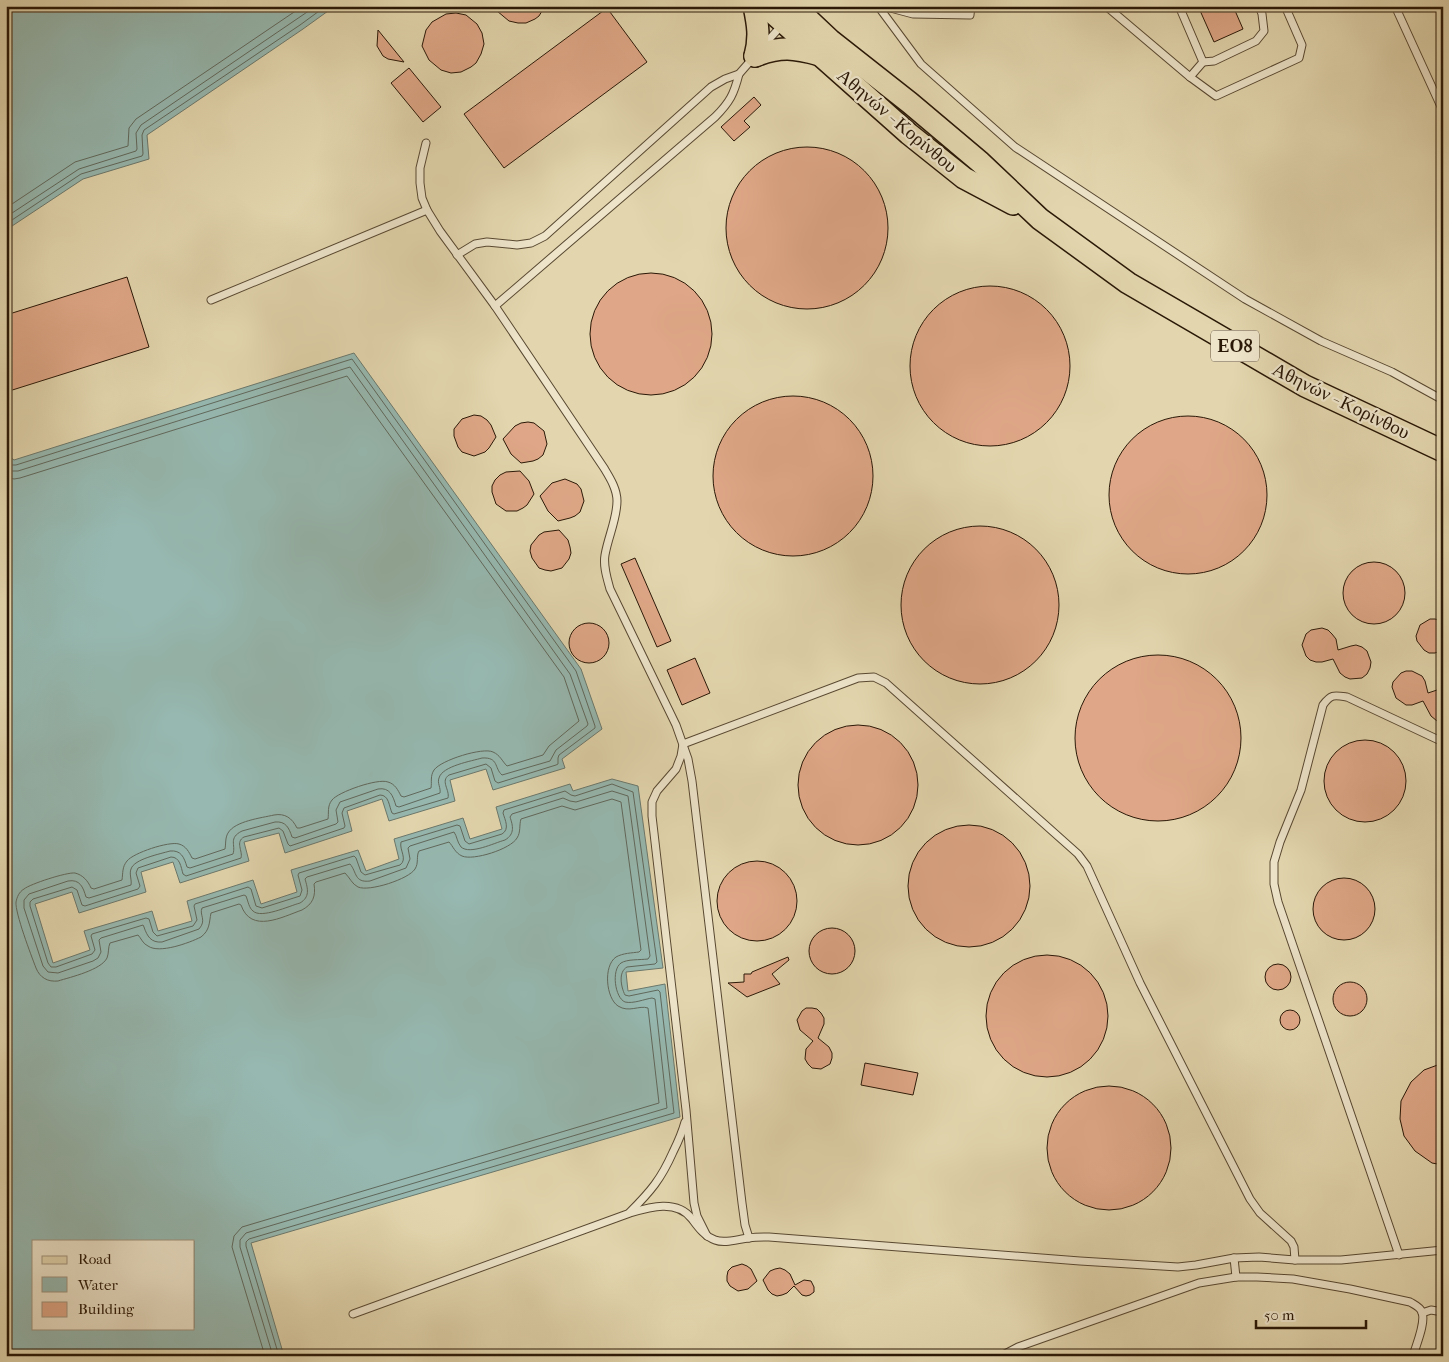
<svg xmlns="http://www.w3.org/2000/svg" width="1449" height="1362" viewBox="0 0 1449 1362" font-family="'IM FELL French Canon',serif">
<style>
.water{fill:#96b8b0;stroke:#6b786c;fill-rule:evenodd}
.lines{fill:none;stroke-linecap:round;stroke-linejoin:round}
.shore{stroke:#60685c;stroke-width:1}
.building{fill:#dfa787;stroke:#2a1807}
.service-casing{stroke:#584831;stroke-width:9}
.primary-casing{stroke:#2a1807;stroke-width:24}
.service{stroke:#ede4ca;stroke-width:7}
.primary{stroke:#e3d6ae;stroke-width:21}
.labels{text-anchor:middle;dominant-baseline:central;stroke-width:4.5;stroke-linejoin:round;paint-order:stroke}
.shield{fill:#ede4ca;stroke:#645542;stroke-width:1}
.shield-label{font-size:18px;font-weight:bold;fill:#2a1807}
.street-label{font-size:19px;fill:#2a1807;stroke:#ede4ca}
</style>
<rect width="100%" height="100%" fill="#e3d6ae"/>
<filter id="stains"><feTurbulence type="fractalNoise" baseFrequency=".004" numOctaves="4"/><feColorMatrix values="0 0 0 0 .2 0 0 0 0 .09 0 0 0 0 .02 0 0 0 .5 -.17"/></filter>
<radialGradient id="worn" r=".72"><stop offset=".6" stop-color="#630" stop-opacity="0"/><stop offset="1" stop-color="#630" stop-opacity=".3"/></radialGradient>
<g class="water">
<path d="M6,6H335L303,29L147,135L149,159L83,179L6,230Z"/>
<path d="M354,353L581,669L602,729L562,759L565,768L493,790L486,769L450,780L455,801L389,821L382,799L347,811L352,831L285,853L279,833L244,842L249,861L180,883L173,862L141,872L146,892L79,913L72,892L35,904L53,963L90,950L84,931L152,911L158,931L192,921L187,901L253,880L261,904L297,892L291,870L358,850L366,871L399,859L394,839L463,818L470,839L502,829L496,807L570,784L573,791L612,779L638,786L663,968L626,972L628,991L665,984L680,1117L251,1243L284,1356H6V454L14,460ZM34,1241H194V1328H34Z"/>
</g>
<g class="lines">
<g class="shore">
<path d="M6,208L75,162L128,146L129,128L136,119L303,6"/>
<path d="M6,217L79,169L136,151L137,149L136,133L141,125L316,6"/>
<path d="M6,224L81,174L142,156L143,154L142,135L144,130L300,25L326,6"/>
<path d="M6,460L12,465H16L352,359L576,671L595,726V728L559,755L558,758V764L556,765L498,783L495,781L491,768L486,764L449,775C440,781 450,790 448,798L394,814L392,813C389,806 389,795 380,795L344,808L342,813L345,826L344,828L290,846L288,844L283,831L279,828L244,837C235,842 243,851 241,858L186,876L183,874C181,867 180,857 171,857L138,868L136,873L140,886L138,889L85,906L82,905L77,890L72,887L33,899L30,902V906L48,963L51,967H56L92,954L95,950L91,936L92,934L146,918L149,919L153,932L157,936L193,926L197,920L194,906L195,904L248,887L251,889L256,906L262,908L300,896L302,890L298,875L299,873L354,856L356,858L361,872L365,875L400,865C408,859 399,850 401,842L457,825L460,826L465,841L469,844L502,834C510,829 505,820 503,813L504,810L565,791L571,795L575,796L612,784L633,792L657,962L655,964L627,967C618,972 621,987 625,995L629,996L658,990L660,992L674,1113L249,1239L246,1242V1246L279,1356"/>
<path d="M6,469L11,471H18L350,367L570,674L588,724L587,726L556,750L550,761L502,775C494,768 499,757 482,758C472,761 442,766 439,778C437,783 441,788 440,793L399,807L396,806C393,796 390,787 378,789L340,802L336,810L338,822L336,824L295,838L292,837C289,828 286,821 275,822L242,831C228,838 236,845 233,854L190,868L187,867C184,857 181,850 170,851C160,854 134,859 131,869C129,874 132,880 131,885L89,898L86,897C83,887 80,879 68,881L29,894L24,900V908L43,966L48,972L58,973L93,961L98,958L101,952L99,940L101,938L143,925L144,927C147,936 151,943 162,942L199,929C207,920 199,915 202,908L244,895L246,896C248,901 249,908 253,911C261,919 289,906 300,903C310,897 308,889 305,879L307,877L350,864C357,872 354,883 370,881L406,868L410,859L408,848L410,846L454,832C457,836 457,842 461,847C470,855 494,843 505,840C515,834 513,826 510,817L512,814L563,798L570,801L576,802L612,791L628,796L650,956L648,959C640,960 627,959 621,963C611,970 615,998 625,1002C633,1004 645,999 652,998L655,999L667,1108L246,1233L240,1240V1247L273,1356"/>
<path d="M6,477L14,479L20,478L347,376L564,677L579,721L549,746L543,755L507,766C502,761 500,755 493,752C483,747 441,760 434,770C430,776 432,782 431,788L404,797L401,796C398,790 395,784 388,782C378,778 338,792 332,800C327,806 329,813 328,819L300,828H297C292,818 285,813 274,815C261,818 235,821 228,833C225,838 226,844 225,849L195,859L192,858C189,852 186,846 179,844C169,841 133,853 127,861C122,867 123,873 122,880L94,889L91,888C88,881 83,875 75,873C67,872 30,884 24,889C19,892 17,897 16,902C15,913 31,955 36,968C40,978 48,982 58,981C71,977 101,970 107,958C109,953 108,947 110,943L138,935C141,938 143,944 148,946C159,954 189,943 201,937C210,930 209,923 211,913L239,904L241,905C251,934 282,917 302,910C313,904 316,896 314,884L316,882L345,873C350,878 352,884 358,887C369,892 409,879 415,869C419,863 416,856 419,851L449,842C453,846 455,853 462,856C473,861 511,849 517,838C521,832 519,825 521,819L562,806L575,810L612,799L621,802L641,950L639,952C632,953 623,953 616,957C603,966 606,998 618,1006C629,1013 639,1005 648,1008L659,1103L242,1227L234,1236L232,1247L265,1356"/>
</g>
</g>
<g class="building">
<path d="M491,6H545L539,16L535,19L526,23H518L509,21Z"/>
<path d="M1198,6H1233L1243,29L1214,42Z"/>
<path d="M607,8L647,62L504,168L464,114Z"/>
<path d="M456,13L466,15L477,24L482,33L484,44L481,54L476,63L471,67L461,72L451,73L441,70L429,60L422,46L426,30L432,22L446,14Z"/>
<path d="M378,30L404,62L388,59L383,56L377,46Z"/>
<path d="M409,68L441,107L423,122L391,83Z"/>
<path d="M754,97L761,105L744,121L750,127L734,141L721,127Z"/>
<circle cx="807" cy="228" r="81"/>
<circle cx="651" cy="334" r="61"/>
<path d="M127,277L149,347L6,392V315Z"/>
<circle cx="990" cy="366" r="80"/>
<circle cx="793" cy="476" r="80"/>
<path d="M474,415L481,416L487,420L491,425L496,437L489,448L485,452L474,456L462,452L458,447L454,436V429L462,419Z"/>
<circle cx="1188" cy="495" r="79"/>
<path d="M528,422L534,423L544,431L547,444L543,455L538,459L533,461L521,463L511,454L503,439L515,426L521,423Z"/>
<path d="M520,471L529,481L534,494L527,505L523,508L517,511H506L496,504L492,492V486L495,480L500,475L506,472Z"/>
<path d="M565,479L577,484L581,489L584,501L580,512L575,516L570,518L558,521L548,511L540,496L552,483Z"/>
<circle cx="980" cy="605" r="79"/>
<path d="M559,530L568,540L570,547L571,553L569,559L562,568L551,571L545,570L539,568L532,558L530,551L531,545L539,535L544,532Z"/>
<path d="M635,558L671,641L657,647L621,564Z"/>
<circle cx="1374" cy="593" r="31"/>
<path d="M1430,619H1435L1443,621V650L1435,653H1429L1424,650L1417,641L1416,636L1420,625Z"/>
<circle cx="589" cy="643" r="20"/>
<path d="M1322,628L1328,630L1332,634L1336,639L1338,650L1351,646L1356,645L1362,647L1367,651L1371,662L1370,668L1367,674L1362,678L1350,679L1345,677L1340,673L1333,659L1322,662H1316L1310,660L1306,656L1302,645L1306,634L1311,630Z"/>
<circle cx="1158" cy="738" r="83"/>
<path d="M695,658L710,693L682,705L667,670Z"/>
<path d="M1406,671H1412L1422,676L1425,681L1428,693L1443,688V726L1431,716L1423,701L1412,705H1406L1396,698L1392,687L1393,682L1401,673Z"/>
<circle cx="858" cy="785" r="60"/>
<circle cx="1365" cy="781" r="41"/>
<circle cx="969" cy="886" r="61"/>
<circle cx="757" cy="901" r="40"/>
<circle cx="1344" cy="909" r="31"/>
<circle cx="832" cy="951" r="23"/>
<circle cx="1047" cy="1016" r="61"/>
<path d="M788,957L789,960L772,974L780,984L747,997L728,983L744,982V974H751L752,972Z"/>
<circle cx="1278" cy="977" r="13"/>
<circle cx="1350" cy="999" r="17"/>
<path d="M806,1008H812L817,1009L821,1013L824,1018V1024L818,1038L829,1047L832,1053V1058L830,1064L821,1069L812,1068L808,1064L805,1059L806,1049L813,1041L800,1030L797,1020L802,1011Z"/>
<circle cx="1290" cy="1020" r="10"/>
<path d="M865,1063L918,1073L913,1095L861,1085Z"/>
<path d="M1443,1063V1165L1432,1163L1415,1151L1404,1136L1400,1119L1401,1101L1411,1082L1424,1070Z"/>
<circle cx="1109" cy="1148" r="62"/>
<path d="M742,1264L747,1266L751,1269L757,1281L748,1289L738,1291L730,1286L727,1281V1276L728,1271L732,1267Z"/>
<path d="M780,1268L785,1270L790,1274L795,1285L804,1280L811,1281L814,1287V1292L810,1295L806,1296L802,1295L794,1286L787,1293L782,1295L777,1296L772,1294L768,1290L763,1280L770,1271L775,1269Z"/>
</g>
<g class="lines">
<g class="service-casing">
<g id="service">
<path d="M878,6L921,64L1015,147L1245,299L1321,341L1392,372L1443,400"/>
<path d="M883,6L913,14L970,15L971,6"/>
<path d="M1106,6L1190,77L1216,96L1299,58L1302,45L1285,6"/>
<path d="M1179,6L1203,62L1190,77"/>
<path d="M1395,6L1443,111"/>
<path d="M763,46L783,24"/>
<path d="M1203,62L1214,61L1256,41L1264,31L1262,14L1259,6"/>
<path d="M426,143L420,168V183L422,198L427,210L440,231L495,306L604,468C610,478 617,489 617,501C617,519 608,537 605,555C603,566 607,578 610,589L676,725L688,759L692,781L742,1203L745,1225L749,1238"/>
<path d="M457,255L475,244L487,242L517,245L531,243L545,236L711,87L725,79L739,74L753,58"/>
<path d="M211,300L427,210"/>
<path d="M495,306L715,117C730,102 734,94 739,74"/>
<path d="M630,1212C651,1191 661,1179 673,1152C678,1142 682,1133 685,1122"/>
<path d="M707,1236L697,1216L694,1203L686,1110L652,816V802L657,791L676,769L681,756L683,744L858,678L874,677L886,683L1078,854L1087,866L1140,983L1250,1199L1260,1213L1291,1241L1294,1247L1295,1260"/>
<path d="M1399,1255L1278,902L1274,884V862L1280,842L1301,790L1323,705C1331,694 1334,695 1347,697L1443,742"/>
<path d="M1234,1258L1236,1277"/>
<path d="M1422,1313L1431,1310L1443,1312"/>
<path d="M353,1314L630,1213C650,1207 677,1199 692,1219C698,1227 704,1236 715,1240C725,1244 738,1239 749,1238C756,1237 763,1237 769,1237L1080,1261L1178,1267L1196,1265L1234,1258L1259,1257L1295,1260H1341L1443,1250"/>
<path d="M1001,1356L1018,1347L1199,1283L1236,1277H1257L1293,1279L1350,1289L1410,1302C1415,1305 1420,1307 1422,1312C1426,1323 1416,1345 1413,1356"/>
</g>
</g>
<g class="primary-casing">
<g id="primary">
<path d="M754,6C758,25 760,37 755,56"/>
<path d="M765,6L909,134L964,178L1013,204"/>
<path d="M794,6L830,40L910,103L980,162L1040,219L1128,283L1305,386L1443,451"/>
<path d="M755,56C781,46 794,48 820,55"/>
</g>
</g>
<use href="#service" class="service"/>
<use href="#primary" class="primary"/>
</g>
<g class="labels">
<rect class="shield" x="1211" y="330.5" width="48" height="31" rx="4"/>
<g class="shield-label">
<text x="1235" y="346">ΕΟ8</text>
</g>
<g class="street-label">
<text transform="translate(897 121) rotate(40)">Αθηνών - Κορίνθου</text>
<text transform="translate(1341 401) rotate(26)">Αθηνών - Κορίνθου</text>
</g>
</g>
<rect width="1449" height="1362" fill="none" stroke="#e3d6ae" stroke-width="25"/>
<rect x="8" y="8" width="1434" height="1347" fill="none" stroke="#2a1807" stroke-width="2.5"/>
<rect x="12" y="12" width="1424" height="1337" fill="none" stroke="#2a1807"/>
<rect x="32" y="1240" width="162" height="90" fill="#ede4ca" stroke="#9f927c"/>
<rect x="42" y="1256" width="25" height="8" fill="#e3d6ae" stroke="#9f927c"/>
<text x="78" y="1264" font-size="15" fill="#2a1807">Road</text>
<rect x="42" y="1277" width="25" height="15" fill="#96b8b0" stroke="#9f927c"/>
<text x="78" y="1290" font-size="15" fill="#2a1807">Water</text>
<rect x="42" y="1302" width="25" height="15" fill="#dfa787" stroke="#9f927c"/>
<text x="78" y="1314" font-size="15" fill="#2a1807">Building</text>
<path d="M1256 1320v8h110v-8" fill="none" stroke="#2a1807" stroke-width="2.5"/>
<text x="1264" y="1320" font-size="15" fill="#2a1807" stroke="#ede4ca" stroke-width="4" paint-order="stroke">50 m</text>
<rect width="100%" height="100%" filter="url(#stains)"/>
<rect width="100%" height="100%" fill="url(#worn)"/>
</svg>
